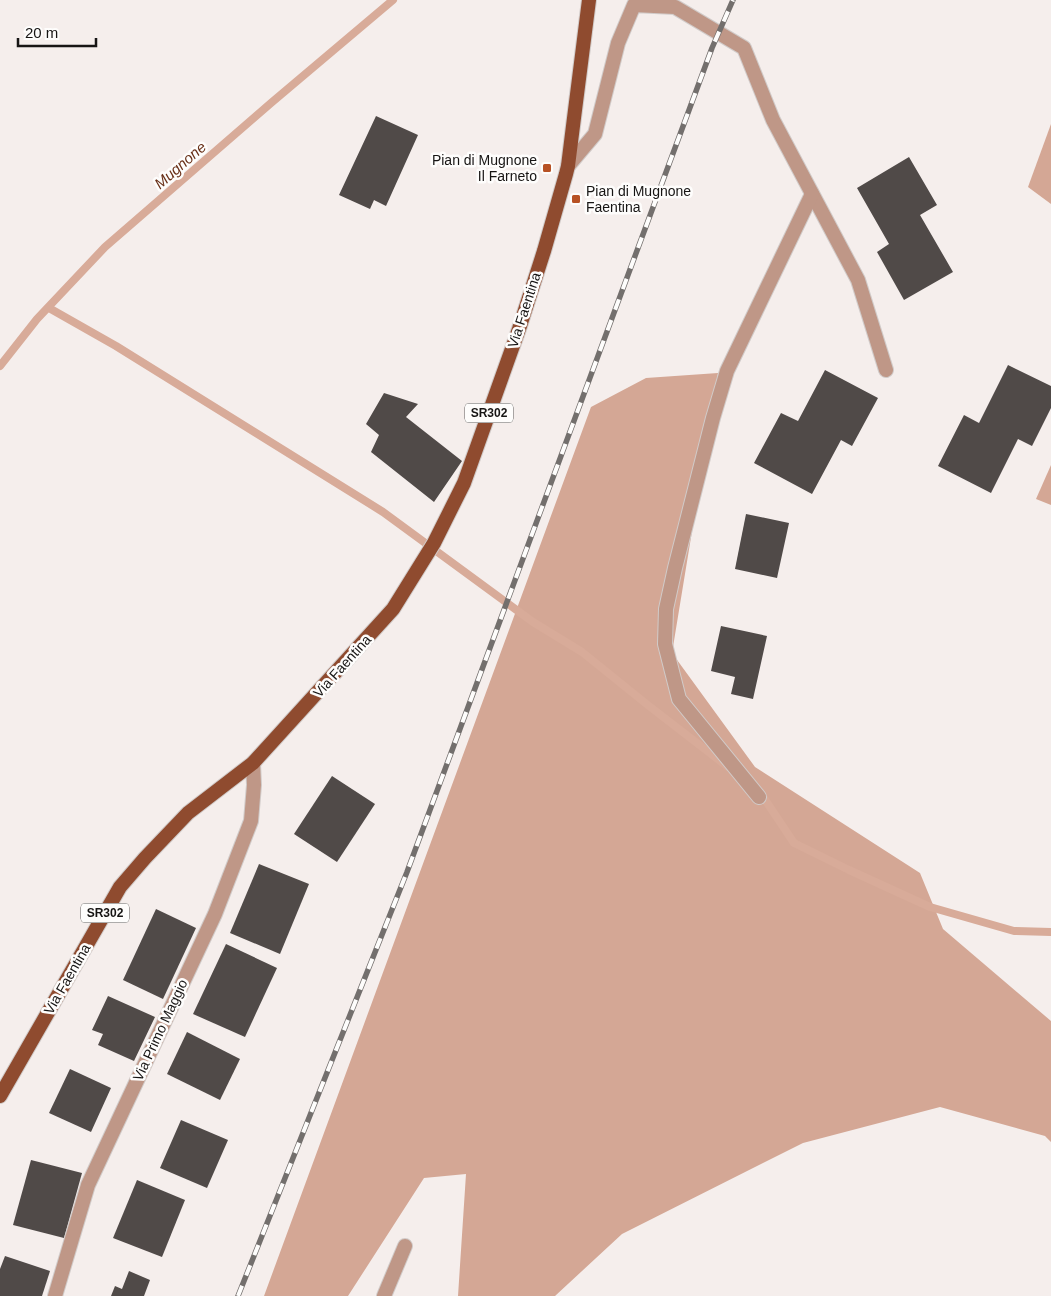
<svg xmlns="http://www.w3.org/2000/svg" width="1051" height="1296" viewBox="0 0 1051 1296" font-family="Helvetica,sans-serif">
<style>
.forest{fill:#d4a795}
.lines{fill:none;stroke-linecap:round;stroke-linejoin:round}
.stream{stroke:#d8ab99;stroke-width:8}
.building{fill:#504a48}
.minor-casing{stroke:#d1cbc9;stroke-width:16}
.primary-casing{stroke:#d1cbc9;stroke-width:16}
.minor{stroke:#bf9787;stroke-width:14}
.primary{stroke:#8f4b2f;stroke-width:14}
.rail-casing{stroke:#736f6d;stroke-width:5.5}
.rail{stroke:#fefdfc;stroke-width:4;stroke-dasharray:11;stroke-linecap:butt}
.poi-dot{fill:#b75124;stroke:#fefdfc;stroke-width:2}
.labels{text-anchor:middle;dominant-baseline:central;stroke-width:5;stroke-linejoin:round;paint-order:stroke}
.shield{fill:#fefdfc;stroke:#5c5b5a;stroke-width:1}
.shield-label{font-size:12px;font-weight:bold;fill:#171514}
.poi-label{font-size:14px;fill:#171514;stroke:#fefdfc;text-anchor:end}
.street-label{font-size:14px;fill:#171514;stroke:#fefdfc}
.water-label{font-size:15px;font-style:italic;fill:#693018;stroke:#fefdfc}
</style>
<rect width="100%" height="100%" fill="#f5eeec"/>
<g class="forest">
<path d="M1051,124V204L1028,187Z"/>
<path d="M718,373L672,653L755,767L920,873L943,929L1051,1021V1142L1045,1136L940,1107L803,1143L622,1234L555,1296H458L466,1174L424,1178L348,1296H264L591,407L646,378Z"/>
<path d="M1051,465V505L1036,499Z"/>
</g>
<g class="lines">
<g class="stream">
<path d="M49,308L116,346L383,512L533,622L582,652L649,706L728,767"/>
<path d="M0,366L37,319L105,247L271,103L393,0"/>
<path d="M760,792L794,843L849,870L930,907L1014,931L1051,932"/>
</g>
</g>
<g class="building">
<path d="M376,116L418,135L386,206L374,200L370,209L339,195Z"/>
<path d="M909,157L937,205L920,215L953,272L904,300L877,252L889,244L857,188Z"/>
<path d="M1008,365L1051,386V408L1032,446L1018,439L991,493L938,466L964,415L979,423Z"/>
<path d="M825,370L878,398L852,446L841,440L812,494L754,463L781,413L798,421Z"/>
<path d="M384,393L418,404L406,417L462,461L434,502L371,452L379,435L366,424Z"/>
<path d="M746,514L789,523L777,578L735,569Z"/>
<path d="M721,626L767,636L753,699L731,694L735,677L711,671Z"/>
<path d="M332,776L375,804L337,862L294,834Z"/>
<path d="M259,864L309,884L280,954L230,933Z"/>
<path d="M156,909L196,928L163,999L123,980Z"/>
<path d="M226,944L277,968L245,1037L193,1014Z"/>
<path d="M108,996L155,1017L134,1061L98,1045L103,1034L92,1030Z"/>
<path d="M187,1032L240,1059L220,1100L167,1074Z"/>
<path d="M70,1069L111,1088L91,1132L49,1113Z"/>
<path d="M181,1120L228,1140L207,1188L160,1168Z"/>
<path d="M31,1160L82,1173L64,1238L13,1225Z"/>
<path d="M137,1180L185,1200L162,1257L113,1238Z"/>
<path d="M5,1256L50,1271L42,1296H0V1269Z"/>
<path d="M129,1271L150,1280L144,1296H111L115,1286L122,1289Z"/>
</g>
<g class="lines">
<g class="minor-casing">
<g id="minor">
<path d="M568,166L595,134L618,43L634,5L675,7L744,48L773,120L858,280L886,370"/>
<path d="M759,797L679,699L665,644L666,609L675,568L713,418L727,371L812,194"/>
<path d="M55,1296L88,1185L215,914L251,821L254,785L253,763"/>
<path d="M384,1296L405,1246"/>
</g>
</g>
<g class="primary-casing">
<path id="primary" d="M0,1096L120,887L145,858L188,813L253,763L393,609L434,543L464,483L519,329L544,251L566,174L568,166L574,118L589,0"/>
</g>
<use href="#minor" class="minor"/>
<use href="#primary" class="primary"/>
<g class="rail-casing">
<path id="rail" d="M238,1296L407,872L712,48L733,0"/>
</g>
<use href="#rail" class="rail"/>
</g>
<g class="poi-dot">
<rect x="542" y="163" width="10" height="10" rx="2.5"/>
<rect x="571" y="194" width="10" height="10" rx="2.5"/>
</g>
<g class="labels">
<g class="shield">
<rect x="465" y="403.5" width="48" height="19" rx="4"/>
<rect x="81" y="903.5" width="48" height="19" rx="4"/>
</g>
<g class="shield-label">
<text x="489" y="413">SR302</text>
<text x="105" y="913">SR302</text>
</g>
<g class="poi-label">
<text x="537" y="160">Pian di Mugnone<tspan x="537" dy="16">Il Farneto</tspan></text>
<text x="586" y="191" text-anchor="start">Pian di Mugnone<tspan x="586" dy="16">Faentina</tspan></text>
</g>
<g class="street-label">
<text transform="translate(524 310) rotate(-72)">Via Faentina</text>
<text transform="translate(342 666) rotate(-48)">Via Faentina</text>
<text transform="translate(67 979) rotate(-60)">Via Faentina</text>
<text transform="translate(160 1030) rotate(-65)">Via Primo Maggio</text>
</g>
<g class="water-label">
<text transform="translate(180 165) rotate(-41)">Mugnone</text>
</g>
</g>
<path d="M18 38v8h78v-8" fill="none" stroke="#171514" stroke-width="2.5"/>
<text x="25" y="38" font-size="15" fill="#171514" stroke="#fefdfc" stroke-width="4" paint-order="stroke">20 m</text>
</svg>
